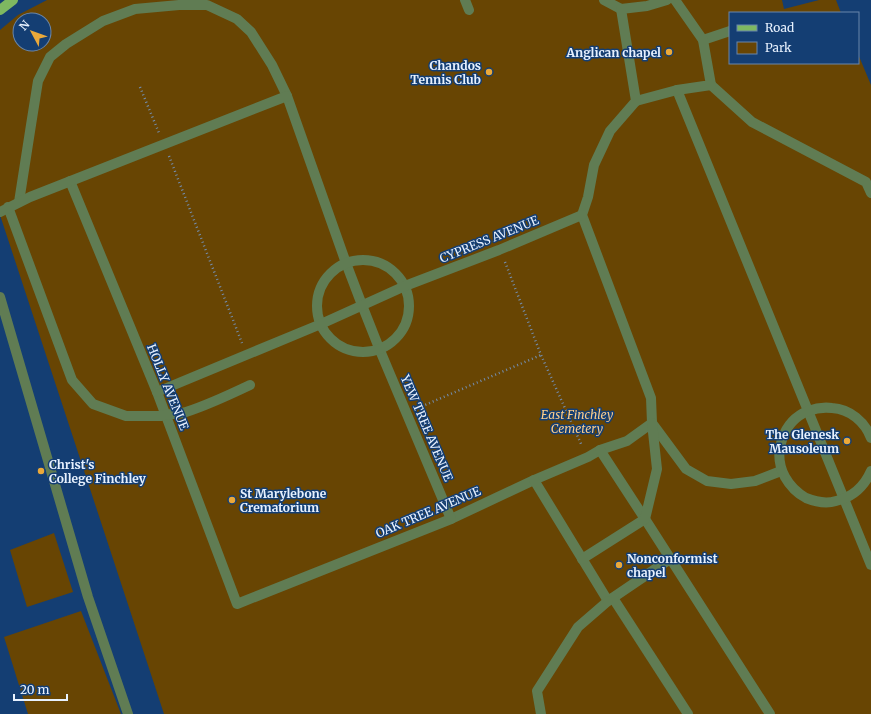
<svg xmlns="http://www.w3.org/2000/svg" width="871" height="714" viewBox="0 0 871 714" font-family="Merriweather,serif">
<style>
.green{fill:#684503;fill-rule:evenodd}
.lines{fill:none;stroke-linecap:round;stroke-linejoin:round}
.path{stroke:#738eb1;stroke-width:2.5;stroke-dasharray:1 3;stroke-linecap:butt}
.minor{stroke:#607c53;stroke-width:10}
.major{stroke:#7eb861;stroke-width:10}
.poi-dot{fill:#eba93a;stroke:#143e73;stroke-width:1.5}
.labels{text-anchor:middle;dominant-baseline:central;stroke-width:3;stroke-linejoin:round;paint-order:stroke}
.poi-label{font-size:12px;font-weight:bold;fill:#e7f1fe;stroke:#143e73;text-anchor:end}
.street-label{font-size:12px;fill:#e7f1fe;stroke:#143e73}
.park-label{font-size:12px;font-style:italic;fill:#fbcc89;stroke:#143e73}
</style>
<rect width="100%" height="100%" fill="#143e73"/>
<g class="green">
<path d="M47,0H782L784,9L819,0H836L841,13H730V63H858V54L871,85V714H164L0,215V30L18,15ZM20,20H44V44H20Z"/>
<path d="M54,533L73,592L27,607L10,550Z"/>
<path d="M81,611L121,714H28L4,637Z"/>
</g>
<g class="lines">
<g class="path">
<path d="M140,87L159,133"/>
<path d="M169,156L242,343"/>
<path d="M505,262L541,355L582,446"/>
<path d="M418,408L541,355"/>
</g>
<g class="minor">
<path d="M465,0L469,10"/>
<path d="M604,0L621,9"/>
<path d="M703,40L730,31"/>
<path d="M711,85L752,122L866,182L871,193"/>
<path d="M677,90L871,565"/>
<path d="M636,101L677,90L711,85L703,40L675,0"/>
<path d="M70,181L157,392L237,604L451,519L534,480L588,457L600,450L627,441L652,423L651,398L582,215L588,197L594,165L610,131L636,101L621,9L647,6L667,0"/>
<path d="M19,202L31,125L38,81L50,57L66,44L103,21L135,9L179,5H207L237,19L251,32L272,65L287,96L346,263L362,305L379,348L451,519"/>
<path d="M8,207L72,380L93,404L126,416H161C169,413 178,415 186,412C208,405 229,395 250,385"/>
<path d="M0,212L30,197L287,96"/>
<circle cx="363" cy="306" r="46"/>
<path d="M0,297L88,597L128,714"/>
<path d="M157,392L321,324L405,286L499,250L582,215"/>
<path d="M652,423L686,469L707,481L731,484L755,481L781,471"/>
<path d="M871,438C865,422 850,409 832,408C824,407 816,408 808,411C783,421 772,453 785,477C790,486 797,493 806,498C816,502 826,504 836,501C853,497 864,487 871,471"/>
<path d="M600,450L645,519L770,714"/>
<path d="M534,480L608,601L670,559"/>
<path d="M582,559L645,519L657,469L652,423"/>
<path d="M613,598L688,714"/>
<path d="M541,714L537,691L578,627L608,601"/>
</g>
<path class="major" d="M0,10L13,0"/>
</g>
<g class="poi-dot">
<circle cx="669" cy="52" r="4"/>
<circle cx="489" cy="72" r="4"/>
<circle cx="847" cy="441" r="4"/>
<circle cx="41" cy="471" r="4"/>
<circle cx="232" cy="500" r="4"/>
<circle cx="619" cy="565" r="4"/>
</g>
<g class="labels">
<g class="poi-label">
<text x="661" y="52">Anglican chapel</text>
<text x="481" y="65">Chandos<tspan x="481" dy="14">Tennis Club</tspan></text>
<text x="839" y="434">The Glenesk<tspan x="839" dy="14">Mausoleum</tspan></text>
<text x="49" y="464" text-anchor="start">Christ's<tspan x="49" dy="14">College Finchley</tspan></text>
<text x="240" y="493" text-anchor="start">St Marylebone<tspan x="240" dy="14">Crematorium</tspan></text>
<text x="627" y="558" text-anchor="start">Nonconformist<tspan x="627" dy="14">chapel</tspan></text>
</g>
<g class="street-label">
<text transform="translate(489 239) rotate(-22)">CYPRESS AVENUE</text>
<text transform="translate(168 387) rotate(68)">HOLLY AVENUE</text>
<text transform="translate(427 428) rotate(67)">YEW TREE AVENUE</text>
<text transform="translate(428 512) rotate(-23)">OAK TREE AVENUE</text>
</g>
<g class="park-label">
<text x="577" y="414">East Finchley<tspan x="577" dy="14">Cemetery</tspan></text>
</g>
</g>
<rect x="729" y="12" width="130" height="52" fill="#143e73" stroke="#6886ab"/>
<rect x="737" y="25" width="20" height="6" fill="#7eb861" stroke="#6886ab"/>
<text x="765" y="32" font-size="12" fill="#e7f1fe">Road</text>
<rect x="737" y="42" width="20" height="12" fill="#684503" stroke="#6886ab"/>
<text x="765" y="52" font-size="12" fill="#e7f1fe">Park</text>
<g transform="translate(32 32) rotate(311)"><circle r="19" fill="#143e73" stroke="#6886ab"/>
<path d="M0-3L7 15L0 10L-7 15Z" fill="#eba93a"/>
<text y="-6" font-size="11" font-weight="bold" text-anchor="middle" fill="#e7f1fe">N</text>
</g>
<path d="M14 694v6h53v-6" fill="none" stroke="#e7f1fe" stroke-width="2"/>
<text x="20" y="694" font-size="12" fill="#e7f1fe" stroke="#143e73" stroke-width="3" paint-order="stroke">20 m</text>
</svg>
